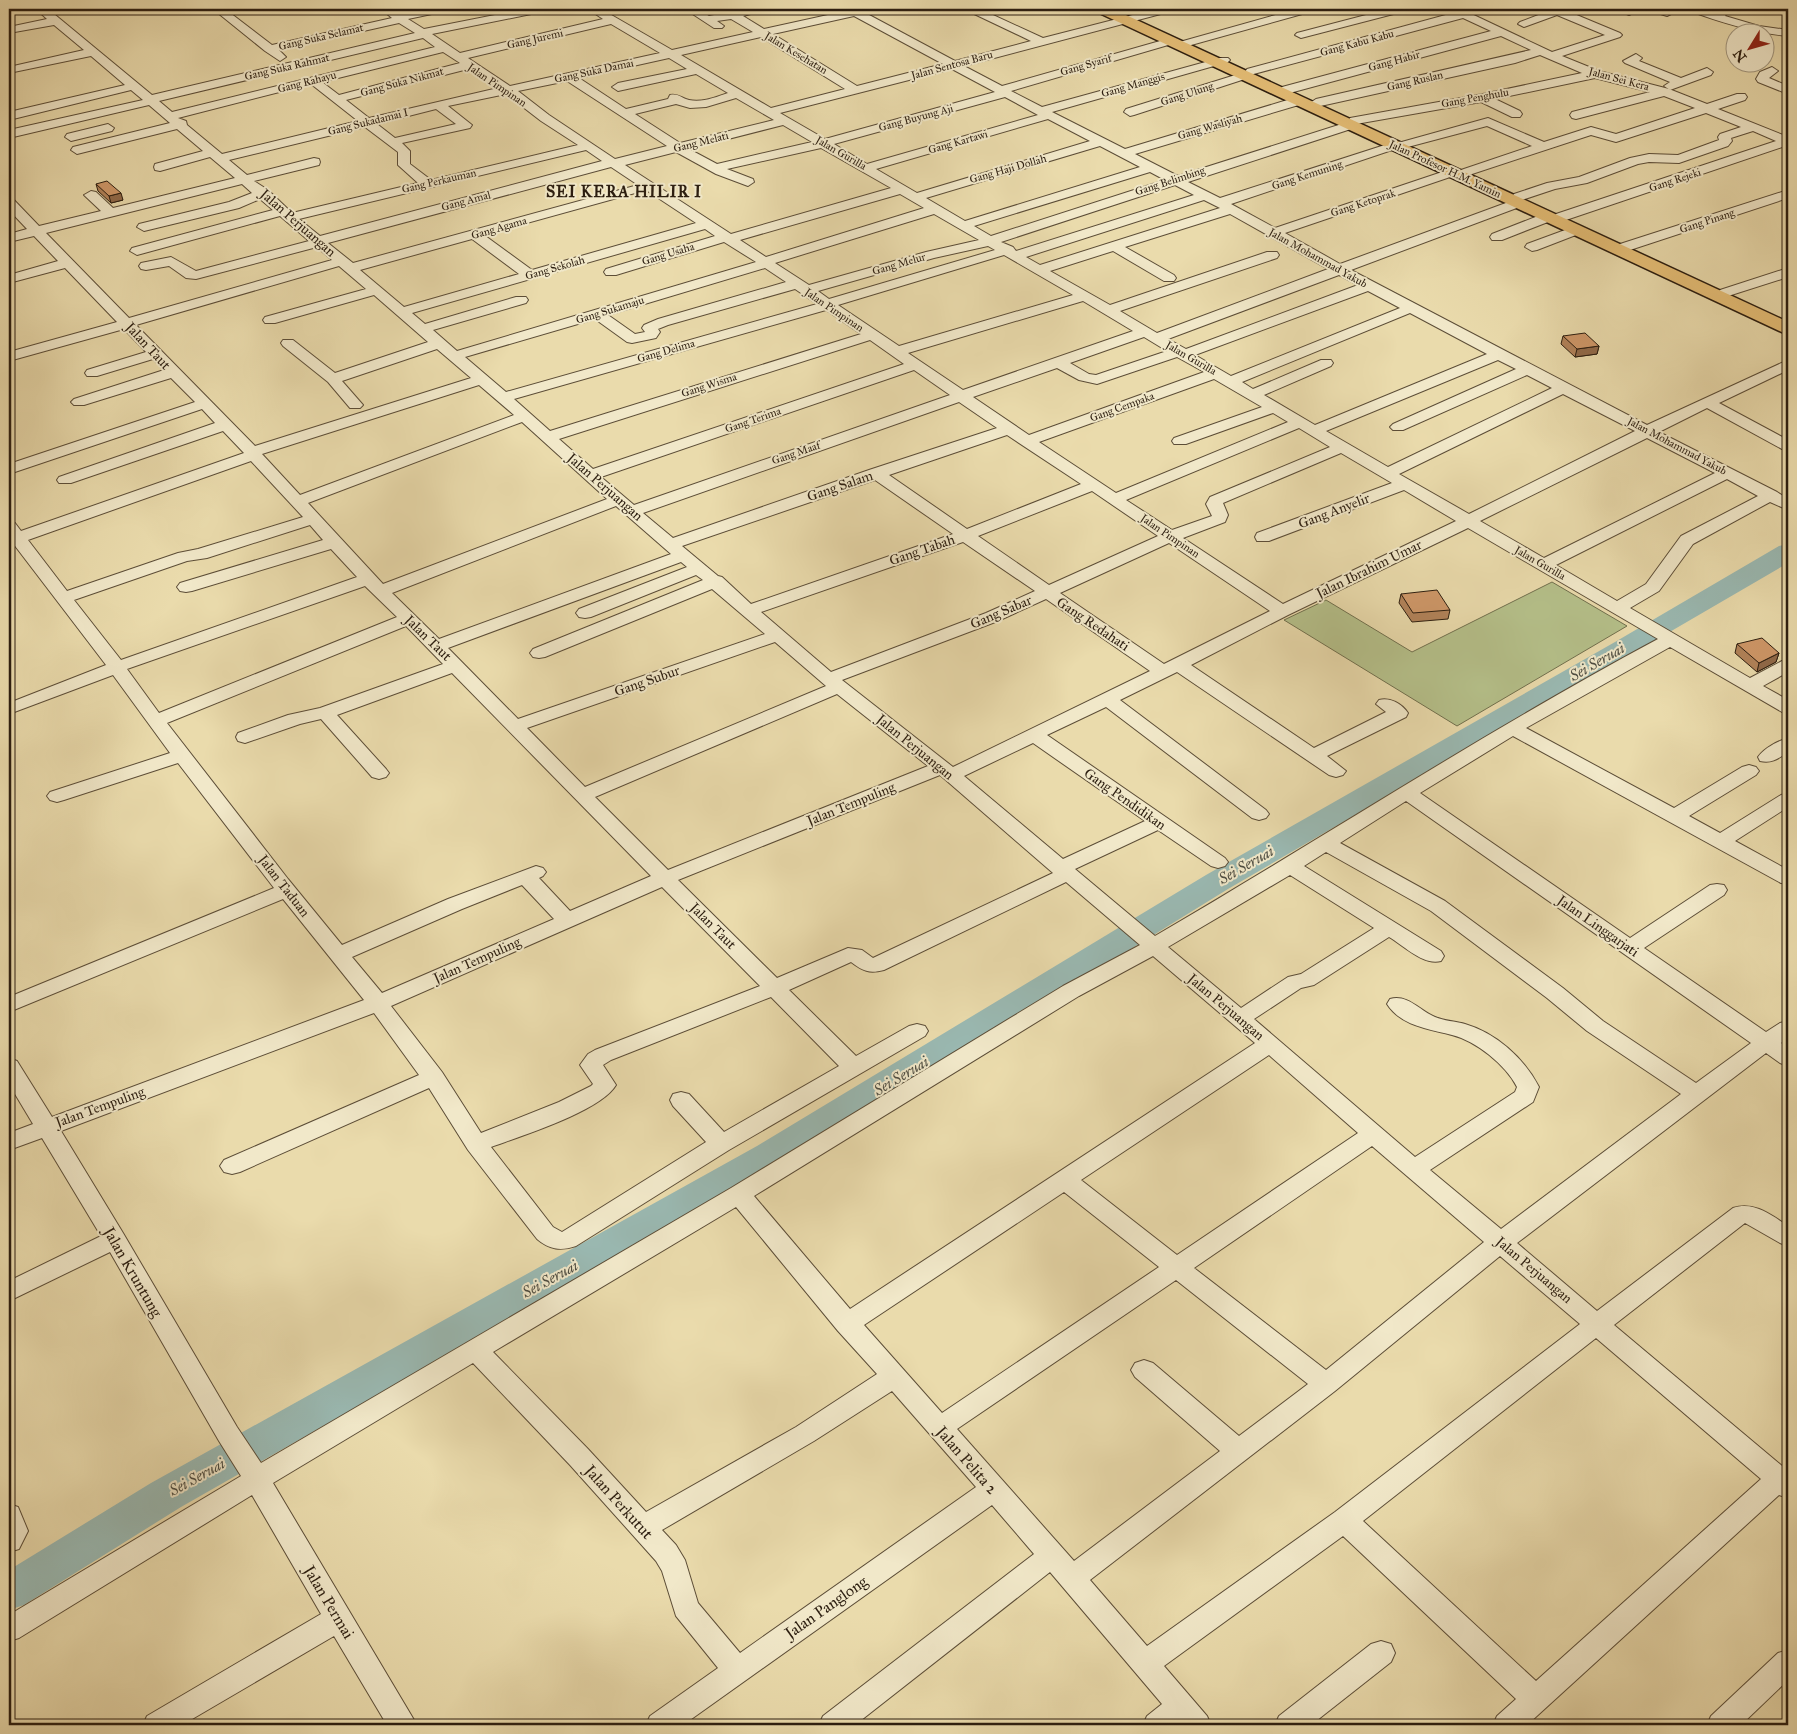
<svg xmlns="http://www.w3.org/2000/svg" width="1797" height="1734" viewBox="0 0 1797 1734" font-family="'IM FELL Great Primer',serif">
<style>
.green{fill:#b5c08a;stroke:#706f4d}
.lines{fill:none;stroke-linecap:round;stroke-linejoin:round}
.river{fill:#9ab9b2;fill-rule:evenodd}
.minor-casing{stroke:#5c4d37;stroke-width:2}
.major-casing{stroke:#2c1e10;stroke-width:3}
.minor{fill:#f1e8c9;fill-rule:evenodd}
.major{fill:#e5be76;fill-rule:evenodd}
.wall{fill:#b2835a;stroke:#2c1e10}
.shaded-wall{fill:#916a4a;stroke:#2c1e10}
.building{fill:#cf9869;stroke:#2c1e10}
.labels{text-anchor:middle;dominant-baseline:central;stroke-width:4;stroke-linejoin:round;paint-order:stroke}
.far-street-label{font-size:11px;fill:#2c1e10;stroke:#f1e8c9}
.street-label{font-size:14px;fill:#2c1e10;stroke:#f1e8c9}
.water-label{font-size:15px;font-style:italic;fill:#4d4c41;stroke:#f1e8c9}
.far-district-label{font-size:16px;font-weight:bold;letter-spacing:1px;fill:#2c1e10;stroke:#f1e8c9}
.near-street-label{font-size:16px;fill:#2c1e10;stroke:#f1e8c9}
</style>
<rect width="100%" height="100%" fill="#eadbac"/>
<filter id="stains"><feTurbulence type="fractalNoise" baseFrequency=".004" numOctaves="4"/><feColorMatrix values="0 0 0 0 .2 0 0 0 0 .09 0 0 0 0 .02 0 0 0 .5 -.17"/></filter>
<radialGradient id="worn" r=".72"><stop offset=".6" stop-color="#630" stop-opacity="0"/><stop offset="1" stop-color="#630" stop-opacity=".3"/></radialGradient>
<path class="green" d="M1552,582L1627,626L1457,726L1284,620L1326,600L1412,652Z"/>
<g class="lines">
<path class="river" d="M1788,544V563L1228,889L783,1164L181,1507L24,1605L9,1610V1570L151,1483L757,1146L1206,875L1615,642L1779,546Z"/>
<g class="minor-casing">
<g id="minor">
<path d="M36,9H48L152,95L415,33L399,23L279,50L286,57L280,61L265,51L213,9H225L272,45L392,18L381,9H393L400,14L426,9H447L446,11L408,19L424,29L525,9H547L541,12L432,34L460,53L603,19L588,9H601L672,50L753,32L731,19L717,21L724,26L722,28H714L685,9H697L709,16L745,9H763L762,11L743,16L764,29L846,11L845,9H858L955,61L1031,41L968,11L967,9H980L1043,38L1156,9H1173L1172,11L964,66L1002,86L1167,39L1171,38L1177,41L1175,43L1011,91L1042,107L1220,58H1228L1230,60L1228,62L1052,112L1125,149L1294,98H1302L1304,101L1302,104L1135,154L1178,176L1348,122L1350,118L1483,94L1582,73L1540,55L1515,63L1316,107L1310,103L1316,99L1531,50L1501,36L1286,94L1280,90L1282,87L1491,31L1463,18L1250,75L1248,78L1134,115L1130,116L1124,112L1126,109L1245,72L1247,69L1453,13L1448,9H1461L1552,52L1605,35L1557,15L1524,27L1518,24L1520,22L1554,9H1568L1567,11L1620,33L1622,35L1620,37L1562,56L1599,71L1669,89L1707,104L1737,94H1745L1747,97L1745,100L1718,109L1788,137V145L1566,220L1561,221L1554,217L1553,220L1502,240H1492L1490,237L1492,234L1543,214L1548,213L1554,217L1556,214L1776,141L1753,131L1731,138L1732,141L1728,146L1679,163L1649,162L1638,164L1587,183L1555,189L1522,200L1524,203L1522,206L1351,270L1647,425L1788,360V370L1719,403L1788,440V451L1782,449L1707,408L1659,432L1777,492L1788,499V510L1770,502L1693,544L1659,591L1630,608L1750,678L1782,661L1788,660V672L1763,686L1788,700V713L1782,712L1670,647L1526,728L1674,808L1742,767L1749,765L1756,767L1759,771L1756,775L1689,816L1720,833L1781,795L1788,793V807L1735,841L1788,870V884L1781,883L1513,736L1420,793L1630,938L1710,885L1717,884L1724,885L1727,890L1724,895L1644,948L1766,1032L1780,1023L1788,1021V1038L1781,1043L1788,1047V1066L1780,1063L1766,1053L1517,1243L1597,1311L1733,1208C1754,1201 1771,1215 1788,1226V1246L1780,1243L1745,1223L1614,1325L1788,1471V1498L1779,1495L1527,1725H1493L1497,1716L1516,1699L1343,1536L1164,1666L1207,1716L1211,1725H1143L1147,1716L1162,1704L1050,1572L855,1725H819L823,1716L1034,1554L992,1505L683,1725H646L650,1716L718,1668L676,1616L662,1571L656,1561L570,1465L473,1363L273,1483L417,1725H387L334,1636L182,1725H143L147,1716L321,1614L252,1495L19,1638L9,1641V1615L241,1476L219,1441L110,1252L9,1301V1281L101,1236L42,1138L9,1150V1133L33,1124L9,1084V1058L17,1061L52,1117L364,1000L283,899L9,1012V997L274,888L178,763L64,800L57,802L50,800L47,796L50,792L170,753L113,675L9,714V703L106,665L9,538V522L15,523L21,531L244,453L223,431L71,483H59L57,480L59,477L215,423L202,409L9,474V464L195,402L171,378L84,405H74L71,402L74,399L164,370L153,359L97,376H87L85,373L87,370L146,352L124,329L9,361V352L117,322L65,268L9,283V275L58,261L34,236L9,242V234L27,229L9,210V199L14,200L39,226L101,211L84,195L91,191L96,192L113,208L235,178L210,157L160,171L155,170L154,167L155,164L203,151L177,129L77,154L71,150L73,147L170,123L149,105L9,138V130L143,100L131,90L9,120V112L125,85L91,56L9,73V67L84,50L54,25L9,33V27L47,19ZM854,16L943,64L857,86L773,34ZM611,24L660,53L510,86L468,58ZM761,37L845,89L771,108L681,55ZM423,38L435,47L172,112L159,101ZM443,52L460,63L339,95L322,82ZM669,58L687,69L618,83L612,87L618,91L696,74L728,93C716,97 702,103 689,100C681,98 678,93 670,95L668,99L626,109L579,78ZM468,69L498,88L369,118L346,100ZM952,69L995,92L825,139L780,113ZM1595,78L1650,92L1572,112L1570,115L1572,118L1576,119L1664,96L1695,108L1616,134L1591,127L1544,142L1488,118L1398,143H1391L1220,198L1188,182L1354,128L1356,124L1481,102L1512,117H1520L1522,114L1520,111L1495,99ZM567,81L667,146L615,159L549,115L518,91ZM311,84L358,121L222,154L187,125L186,121L178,118ZM506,94L541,121L578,145L431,180L410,164V151L402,143L470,128L472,125L448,106ZM1005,97L1038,115L867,164L834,144ZM736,98L774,120L680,143L635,114L676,104L690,108L706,107ZM436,109L456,124L395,138L377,124ZM1706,113L1741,127L1720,134L1718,137L1719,140L1678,155L1649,154L1630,158L1579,177L1547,183L1514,194L1512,197L1514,200L1340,264L1285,233L1459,174L1464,176L1469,175L1591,135L1616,142ZM1048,119L1090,141L917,193L876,169ZM783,125L812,142L717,164L689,149ZM1487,126L1532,146L1458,171L1453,169L1448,170L1275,228L1231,204L1401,147L1404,148ZM365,127L398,152V165L418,183L292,213L268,190L254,181L319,165L320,162L319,159L314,158L247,175L229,160ZM1100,146L1140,167L965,221L926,198ZM821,148L891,188L731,234L625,165L676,152L716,174L748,186L754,182L753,179L727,169ZM586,150L602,161L320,236L299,219ZM611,167L638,185L353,263L328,243ZM1150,172L1165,180L991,236L974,226ZM242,184L252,193L229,202L139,224L137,227L144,231L239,208L260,199L273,210L132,248L130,251L137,255L280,216L309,241L196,271L171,257L141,263L139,266L141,269L146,270L169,266L186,278L196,279L317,247L332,260L129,318L46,233ZM1175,185L1194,195L1016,251L1013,247L1001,242ZM646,190L696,223L532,270L484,235ZM900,194L924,208L766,257L740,240ZM1204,200L1220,208L1040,265L1026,257ZM934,214L979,240L926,252L809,285L775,263ZM1230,214L1328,269L1157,333L1120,311L1277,258L1279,255L1277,252H1267L1110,305L1050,271L1113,251L1164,281H1174L1176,278L1174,275L1125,247ZM705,229L715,236L606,269L604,272L606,275H616L724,242L756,262L457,351L433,330L526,303L528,300L526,297H516L425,324L412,313ZM472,239L519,274L404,307L360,270ZM988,246L995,250L829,299L818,291L934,258ZM1004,255L1073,295L899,346L838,305ZM339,266L366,289L265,317L263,320L265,323H275L374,295L428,342L335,373L293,340H283L281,343L283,346L328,382L350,408H360L363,405L342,381L437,349L471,378L255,446L136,325ZM765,268L786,282L658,319L644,325L642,328L645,332L635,334L608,315ZM1339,275L1358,285L1186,349L1168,339ZM795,289L817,304L506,392L465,357L595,319L627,342L632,343L656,338L660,332L658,329L668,325ZM1368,291L1400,308L1231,376L1195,355ZM1083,301L1133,331L963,390L908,353ZM826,310L861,334L550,431L514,399ZM1410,313L1487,354L1315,425L1264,395L1331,366L1333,363L1331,360H1321L1253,389L1242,382ZM1144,337L1167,351L1096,375L1089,374L1070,363ZM870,340L904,364L593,469L559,439ZM1177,357L1204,372L1029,435L973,397L1057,368L1079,380L1097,384ZM1498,360L1516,369L1393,424L1390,427L1393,430H1403L1527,375L1552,388L1388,467L1326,431ZM914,370L950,395L634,505L601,477ZM1214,379L1262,407L1174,438L1172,441L1174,444H1186L1273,413L1288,422L1116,493L1039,442ZM479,385L514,415L300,495L262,454ZM1563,394L1635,431L1469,514L1399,474ZM959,402L997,428L869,470L673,538L643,513ZM522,422L607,499L383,584L308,503ZM1299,428L1330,447L1210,497L1206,504L1212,516L1172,530L1126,500ZM1007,435L1081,484L967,529L889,475ZM1647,438L1715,473L1544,558L1480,521ZM1341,453L1392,483L1257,533L1255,537L1257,541H1269L1404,490L1456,521L1283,604L1183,538L1225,522L1228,515L1223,503ZM251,461L303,517L198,549L178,553L67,591L28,540ZM1727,479L1758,496L1681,536L1646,584L1617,601L1556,565ZM875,480L953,534L751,604L722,577L718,576L682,546ZM1092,491L1158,536L1049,585L978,536ZM616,506L671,554L439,639L392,593ZM310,525L323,540L180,583L177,587L180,591L186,592L192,591L331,549L357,577L121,660L74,600L187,561L207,558ZM1468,528L1658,639C1486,731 1323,838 1155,936L1075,869L1158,830L1211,866L1218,868L1225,866L1228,862L1225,858L1047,735L1106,707L1252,818L1259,820L1266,818L1269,814L1266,810L1120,700L1177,672L1329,775L1336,777L1343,775L1346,771L1327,756L1406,717L1408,713C1402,704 1390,697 1379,700L1376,704L1386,712L1314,748L1191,665L1288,615ZM963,542L1035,591L986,613L831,672L761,612ZM1169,543L1270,611L1164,664L1060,593ZM681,562L687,567L579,609L576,613L579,617L585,618L591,617L696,575L703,580L533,649L530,653L533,657L539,658L545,657L712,589L765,634L518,719L448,648ZM365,586L397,617L159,713L127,669ZM1046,599L1150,671L953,767L842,680L998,621ZM406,626L443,664L320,708L288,715L238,733L236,737L238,741L245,743L300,724L321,719L372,777L379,779L386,777L389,773L386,769L337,715L452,673L651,876L570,911L539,878L543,876L546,872L543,868L536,866L448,899L342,945L288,879L167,723ZM775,642L826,686L585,787L527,728ZM837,694L928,766L668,870L595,797ZM1033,743L1145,821L1063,859L964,776ZM940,775L1053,873L873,958L862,950L848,948L777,978L678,880ZM1406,801L1751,1043L1696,1083L1603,1021L1563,988L1445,901L1340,843ZM1326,852L1431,911L1547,998L1587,1031L1681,1094L1501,1229L1430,1170L1533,1102L1539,1087C1524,1058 1496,1033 1465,1024C1455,1021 1444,1021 1435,1017C1420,1011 1408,994 1390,999L1387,1004C1401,1026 1429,1029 1452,1035C1476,1041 1506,1065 1517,1087L1515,1092L1415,1157L1254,1019L1301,988L1314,985L1389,937C1404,946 1424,966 1441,961L1444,956L1441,951L1304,866ZM1290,875L1374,928L1301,974L1288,977L1241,1008L1168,947ZM1066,882L1140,945L1063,986L731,1188L261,1463L237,1427L123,1233L61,1131L374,1013L419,1075L224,1160L220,1166L224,1172L232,1174L240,1172L429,1088L468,1150L537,1239C550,1250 561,1251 576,1246L729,1150L925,1036L928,1031L925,1026L917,1024L909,1026L856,1056L789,990L851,962C863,971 869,974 884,970ZM522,885L554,919L382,993L352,957L462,909ZM662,887L760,986L595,1050L588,1054L580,1065L593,1084L591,1086L559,1102L481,1133L442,1072L391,1006ZM1153,956L1255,1043L850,1309L754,1196L1079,996ZM771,997L839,1066L724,1132L689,1094L681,1092L673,1094L670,1100L673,1106L706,1142L562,1232L553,1227L491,1147C521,1136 601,1111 616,1085L603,1065L611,1060ZM1269,1055L1358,1133L1177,1255L1081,1180ZM1372,1146L1484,1242L1326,1370L1194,1268ZM1064,1192L1159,1267L942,1413L864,1325ZM736,1207L838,1331L877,1374L796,1427L646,1512L588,1449L493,1352ZM1500,1256L1580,1324L1335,1512L1147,1646L1090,1580L1335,1391ZM1176,1280L1308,1384L1239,1436L1153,1363L1144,1360L1135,1363L1131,1370L1135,1377L1220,1451L1074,1561L957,1429ZM1596,1338L1761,1479L1536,1681L1363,1521ZM892,1391L976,1487L740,1653L698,1603L685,1560L676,1545L662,1530L814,1441Z"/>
<path d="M1297,9H1315L1313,11L1184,47L1180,48L1174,45L1176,43Z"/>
<path d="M1389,9H1407L1405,11L1301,38L1295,35L1297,33Z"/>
<path d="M1615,9H1631L1635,12L1629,15Z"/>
<path d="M1649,9H1665L1673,13L1667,16L1651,11Z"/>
<path d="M1688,9H1704L1715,13L1719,9H1730L1725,16L1759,26L1788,30V36C1755,33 1723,23 1690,11Z"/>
<path d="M1763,9H1788V15L1765,11Z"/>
<path d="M1636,54L1642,58L1639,61L1681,78L1707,68L1713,72L1711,75L1670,90L1664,86L1670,82L1625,63L1623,61Z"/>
<path d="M1772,67L1778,71L1769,78L1788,86V94L1758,82L1756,79L1760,72Z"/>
<path d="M108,124L114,128L112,131L71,141L65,137L67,134Z"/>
<path d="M1788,190V198L1630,250L1625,251L1618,247L1620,244Z"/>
<path d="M1576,226L1583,230L1581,233L1537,250L1532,251L1525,247L1527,244Z"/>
<path d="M1788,268V277L1725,297L1720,296L1718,293L1720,290Z"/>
<path d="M1788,738V752C1779,758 1772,764 1760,761L1758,757C1764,748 1778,741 1788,738Z"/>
<path d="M9,1504L18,1507L28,1531L19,1549L9,1552Z"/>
<path d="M1381,1641L1391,1644L1395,1653L1391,1662L1311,1725H1275L1279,1716L1371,1644Z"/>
<path d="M1788,1650V1680L1741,1725H1707L1711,1716L1778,1653Z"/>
</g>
</g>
<g class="major-casing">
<path id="major" d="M1095,9H1113L1788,322V335L1097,12Z"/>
</g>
<use href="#minor" class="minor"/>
<use href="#major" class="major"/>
</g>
<g class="wall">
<path d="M96,184L123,200L111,203L98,191Z"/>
<path d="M1563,336L1599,346L1597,354L1575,357L1561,344Z"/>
<path d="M1401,594L1450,610L1448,619L1412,622L1399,603Z"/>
<path d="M1737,644L1779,653L1776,662L1757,672L1735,653Z"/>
</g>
<g class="shaded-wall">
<path d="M121,193L123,200L111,203L109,196Z"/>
<path d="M1599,346L1597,354L1575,357L1577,349Z"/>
<path d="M1779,653L1776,662L1757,672L1759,663Z"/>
</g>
<g class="building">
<path d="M107,181L121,193L109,196L96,184Z"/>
<path d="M1585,333L1599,346L1577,349L1563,336Z"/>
<path d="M1437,590L1450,610L1413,613L1401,594Z"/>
<path d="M1762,638L1779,653L1759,663L1737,644Z"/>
</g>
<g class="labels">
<g class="far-street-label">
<text transform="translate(321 37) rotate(-13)">Gang Suka Selamat</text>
<text transform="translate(535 39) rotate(-13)">Gang Juremi</text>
<text transform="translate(1357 43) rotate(-15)">Gang Kabu Kabu</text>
<text transform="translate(796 53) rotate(31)">Jalan Kesehatan</text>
<text transform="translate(1394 61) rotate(-15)">Gang Habir</text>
<text transform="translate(952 65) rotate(-15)">Jalan Sentosa Baru</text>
<text transform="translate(1086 65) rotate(-16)">Gang Syarif</text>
<text transform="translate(287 67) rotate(-13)">Gang Suka Rahmat</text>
<text transform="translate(594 71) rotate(-12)">Gang Suka Damai</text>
<text transform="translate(1619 79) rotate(15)">Jalan Sei Kera</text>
<text transform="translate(1415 81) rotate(-13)">Gang Ruslan</text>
<text transform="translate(307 82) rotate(-14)">Gang Rahayu</text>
<text transform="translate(402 82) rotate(-15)">Gang Suka Nikmat</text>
<text transform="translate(497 85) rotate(34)">Jalan Pimpinan</text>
<text transform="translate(1133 85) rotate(-16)">Gang Manggis</text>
<text transform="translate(1187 94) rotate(-18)">Gang Ulung</text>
<text transform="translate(1475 98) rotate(-10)">Gang Penghulu</text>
<text transform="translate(916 118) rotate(-15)">Gang Buyung Aji</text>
<text transform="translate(368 122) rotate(-14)">Gang Sukadamai I</text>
<text transform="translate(1210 127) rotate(-16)">Gang Wasliyah</text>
<text transform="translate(701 142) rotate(-14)">Gang Melati</text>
<text transform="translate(958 142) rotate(-16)">Gang Kartawi</text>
<text transform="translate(841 153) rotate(30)">Jalan Gurilla</text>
<text transform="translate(1008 169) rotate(-16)">Gang Haji Dollah</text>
<text transform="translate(1445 169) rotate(25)">Jalan Profesor H.M. Yamin</text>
<text transform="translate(1307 175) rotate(-18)">Gang Kemuning</text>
<text transform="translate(1675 180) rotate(-18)">Gang Rejeki</text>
<text transform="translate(439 181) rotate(-13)">Gang Perkauman</text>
<text transform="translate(1170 181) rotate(-18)">Gang Belimbing</text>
<text transform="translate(466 201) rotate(-15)">Gang Amal</text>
<text transform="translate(1363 203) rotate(-18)">Gang Ketoprak</text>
<text transform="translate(1707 221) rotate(-18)">Gang Pinang</text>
<text transform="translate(499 228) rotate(-16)">Gang Agama</text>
<text transform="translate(668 254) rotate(-17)">Gang Usaha</text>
<text transform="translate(1318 258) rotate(29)">Jalan Mohammad Yakub</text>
<text transform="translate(899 264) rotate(-16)">Gang Melur</text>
<text transform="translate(555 268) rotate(-16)">Gang Sekolah</text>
<text transform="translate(610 310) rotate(-17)">Gang Sukamaju</text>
<text transform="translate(834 310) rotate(34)">Jalan Pimpinan</text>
<text transform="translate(666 351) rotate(-16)">Gang Delima</text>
<text transform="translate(1191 358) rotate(30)">Jalan Gurilla</text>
<text transform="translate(709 385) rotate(-18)">Gang Wisma</text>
<text transform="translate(1122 407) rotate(-20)">Gang Cempaka</text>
<text transform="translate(753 420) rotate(-19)">Gang Terima</text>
<text transform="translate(1677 446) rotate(28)">Jalan Mohammad Yakub</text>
<text transform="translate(796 453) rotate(-19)">Gang Maaf</text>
<text transform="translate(1170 536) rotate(34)">Jalan Pimpinan</text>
<text transform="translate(1540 563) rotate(30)">Jalan Gurilla</text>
</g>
<g class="street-label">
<text transform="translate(298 223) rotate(41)">Jalan Perjuangan</text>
<text transform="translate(148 346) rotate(47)">Jalan Taut</text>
<text transform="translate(840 486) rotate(-19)">Gang Salam</text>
<text transform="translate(605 487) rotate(41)">Jalan Perjuangan</text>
<text transform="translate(1334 511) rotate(-21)">Gang Anyelir</text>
<text transform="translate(922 550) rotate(-19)">Gang Tabah</text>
<text transform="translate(1369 569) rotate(-26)">Jalan Ibrahim Umar</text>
<text transform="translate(1001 612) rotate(-23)">Gang Sabar</text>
<text transform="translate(1093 624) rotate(34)">Gang Redahati</text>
<text transform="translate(428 638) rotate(44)">Jalan Taut</text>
<text transform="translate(647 681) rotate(-19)">Gang Subur</text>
<text transform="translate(915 747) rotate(39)">Jalan Perjuangan</text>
<text transform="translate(1125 799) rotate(35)">Gang Pendidikan</text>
<text transform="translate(851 804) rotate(-22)">Jalan Tempuling</text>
<text transform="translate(284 886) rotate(52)">Jalan Taduan</text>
<text transform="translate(713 926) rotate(45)">Jalan Taut</text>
<text transform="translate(1598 926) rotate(35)">Jalan Linggarjati</text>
<text transform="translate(477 960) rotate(-24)">Jalan Tempuling</text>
<text transform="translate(1226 1007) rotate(40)">Jalan Perjuangan</text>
<text transform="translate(100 1107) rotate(-20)">Jalan Tempuling</text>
<text transform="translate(1534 1270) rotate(40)">Jalan Perjuangan</text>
</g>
<g class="water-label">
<text transform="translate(1597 662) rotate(-30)">Sei Seruai</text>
<text transform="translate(1246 865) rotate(-30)">Sei Seruai</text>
<text transform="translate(901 1076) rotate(-31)">Sei Seruai</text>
<text transform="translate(550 1279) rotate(-29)">Sei Seruai</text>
<text transform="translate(197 1477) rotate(-29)">Sei Seruai</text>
</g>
<g class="far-district-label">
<text x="624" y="191">SEI KERA HILIR I</text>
</g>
<g class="near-street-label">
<text transform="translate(133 1272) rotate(60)">Jalan Kruntung</text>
<text transform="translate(967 1460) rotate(49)">Jalan Pelita 2</text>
<text transform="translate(619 1502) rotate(48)">Jalan Perkutut</text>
<text transform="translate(329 1602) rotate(59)">Jalan Permai</text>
<text transform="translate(826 1607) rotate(-35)">Jalan Panglong</text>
</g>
</g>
<rect width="1797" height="1734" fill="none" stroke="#eadbac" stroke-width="30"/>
<rect x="10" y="10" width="1777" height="1714" fill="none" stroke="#2c1e10" stroke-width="2.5"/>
<rect x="15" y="15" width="1767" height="1704" fill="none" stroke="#2c1e10"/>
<g transform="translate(1750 48) rotate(233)"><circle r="24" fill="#f1e8c9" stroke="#a2977f"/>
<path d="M0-4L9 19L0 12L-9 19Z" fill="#8f2418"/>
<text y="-8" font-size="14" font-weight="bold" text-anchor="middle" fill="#2c1e10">N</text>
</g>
<rect width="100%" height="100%" filter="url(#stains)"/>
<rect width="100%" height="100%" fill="url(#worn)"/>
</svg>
